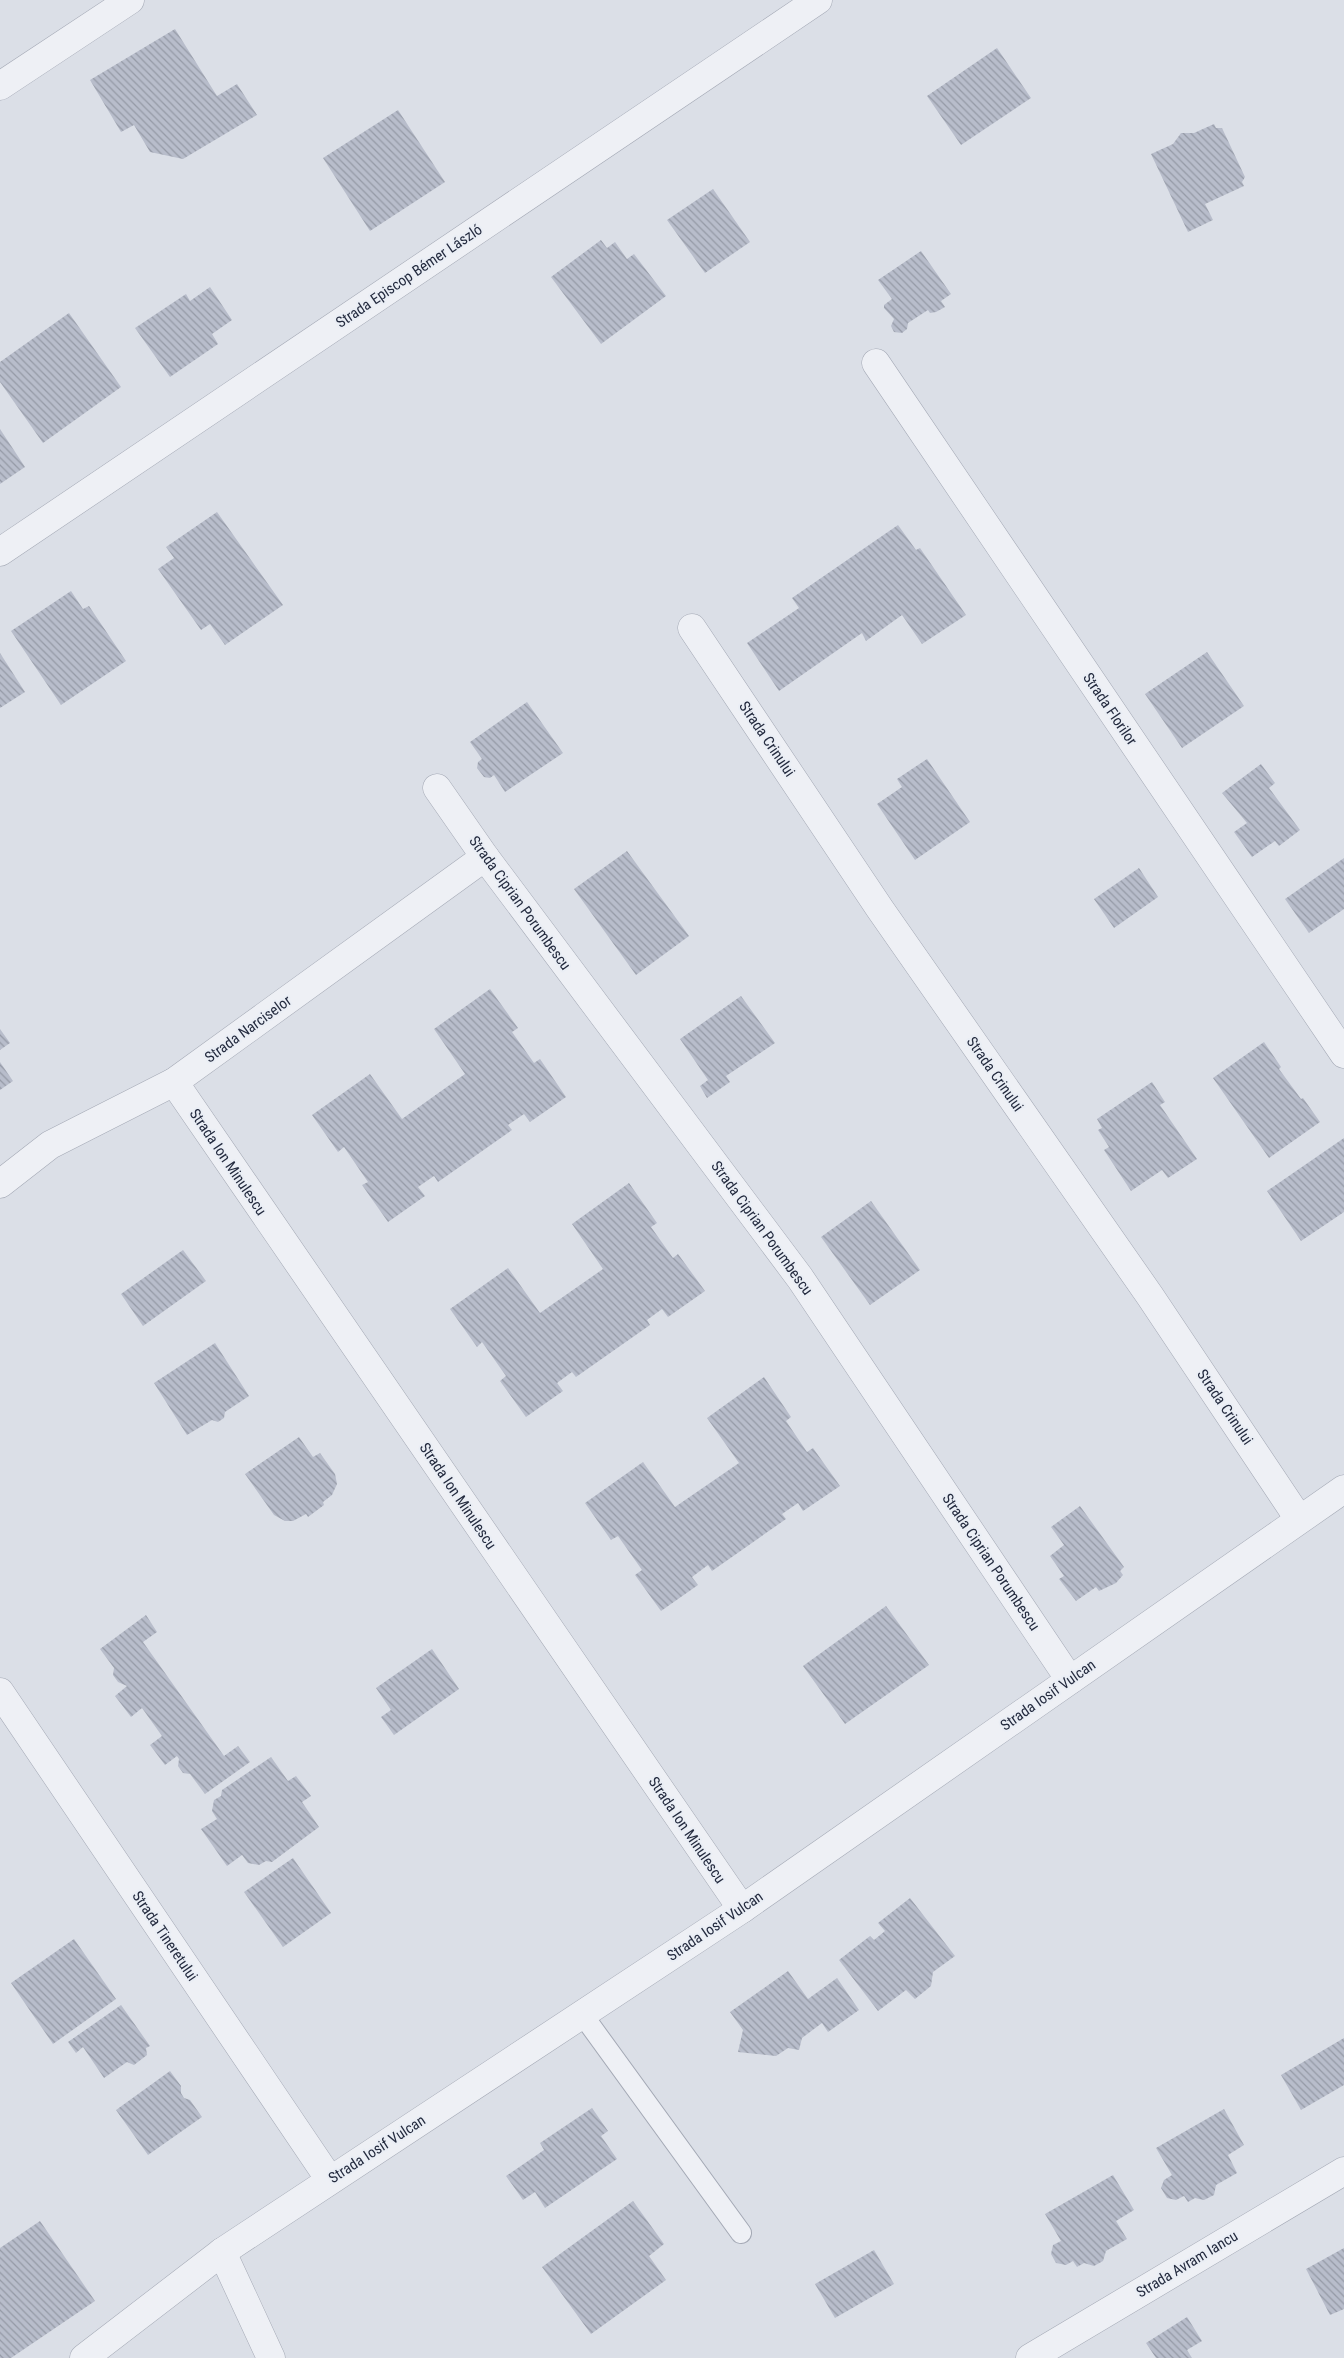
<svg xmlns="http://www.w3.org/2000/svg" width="1344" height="2358" viewBox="0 0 1344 2358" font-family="'Roboto Condensed',sans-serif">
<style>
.building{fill:url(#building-back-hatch)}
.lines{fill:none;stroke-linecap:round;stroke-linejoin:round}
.service-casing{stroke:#a4a9b5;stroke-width:22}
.minor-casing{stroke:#a4a9b5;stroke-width:29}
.service{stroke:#eef0f5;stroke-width:20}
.minor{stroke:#eef0f5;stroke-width:28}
.labels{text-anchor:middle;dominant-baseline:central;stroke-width:4;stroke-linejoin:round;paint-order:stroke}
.street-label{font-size:15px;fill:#242b3f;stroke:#eaeef5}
</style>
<defs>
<pattern id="building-back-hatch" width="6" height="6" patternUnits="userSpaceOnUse" patternTransform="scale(1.25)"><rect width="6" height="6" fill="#b8bdcb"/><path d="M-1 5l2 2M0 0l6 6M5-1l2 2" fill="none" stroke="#959aa6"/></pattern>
</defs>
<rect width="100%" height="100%" fill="#dbdfe7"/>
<g class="building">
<path d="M175,29L217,96L237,84L257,115L183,159L150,152L134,125L121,132L90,80Z"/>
<path d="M997,48L1031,98L961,145L927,96Z"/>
<path d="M398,110L445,182L370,231L323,158Z"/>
<path d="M1214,124L1216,128H1222L1245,177L1242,182L1244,186L1205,204L1213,220L1188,232L1151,154L1173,144L1181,133H1194Z"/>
<path d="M713,189L750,242L705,273L667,220Z"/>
<path d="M601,240L607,248L615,242L627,259L634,254L666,296L601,344L551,277Z"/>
<path d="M921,251L951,294L941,301L945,307L936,312L930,313L928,310L908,323L907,329L902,333L894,332L891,326L894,319L884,308V305L892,299L878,280Z"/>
<path d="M210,287L232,320L212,334L218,344L170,377L135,328L186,294L190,301Z"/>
<path d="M69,313L121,387L43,443L0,382V362Z"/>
<path d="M0,429L25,467L0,484Z"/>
<path d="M217,512L283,605L225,645L210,624L201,630L158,569L174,558L166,547Z"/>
<path d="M898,525L916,550L920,548L966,615L922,644L902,615L866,641L862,633L779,691L747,643L799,608L792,598Z"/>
<path d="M71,591L83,609L89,606L126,661L61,705L11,631Z"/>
<path d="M1207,652L1244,706L1182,748L1145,694Z"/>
<path d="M0,653L25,692L0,708Z"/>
<path d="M527,702L563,753L505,792L494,775L490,778L484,777L477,768L478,762L482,759L470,742Z"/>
<path d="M927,759L970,822L915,860L877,804L902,787L897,779Z"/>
<path d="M1261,764L1275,783L1269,788L1300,830L1279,846L1275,841L1252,857L1234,832L1247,823L1222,793Z"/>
<path d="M627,851L689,936L636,975L574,889Z"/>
<path d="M1344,858V909L1309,933L1285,899Z"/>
<path d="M1139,868L1158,897L1114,928L1094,899Z"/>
<path d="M490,989L518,1028L512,1032L534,1063L540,1059L566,1097L530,1122L524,1114L508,1125L512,1130L438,1182L434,1176L418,1187L425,1196L388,1222L362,1185L368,1182L344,1147L338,1152L312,1115L370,1074L402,1119L465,1074L434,1029Z"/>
<path d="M741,996L775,1043L726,1076L730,1082L707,1098L700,1086L708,1080L680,1039Z"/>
<path d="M0,1029L10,1043L0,1050Z"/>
<path d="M1264,1042L1281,1067L1279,1069L1301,1099L1303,1098L1320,1122L1269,1158L1213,1078Z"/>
<path d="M0,1062L13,1081L0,1090Z"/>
<path d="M1152,1082L1165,1102L1160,1105L1197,1159L1168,1178L1162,1170L1131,1191L1104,1150L1109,1147L1098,1130L1102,1128L1097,1119Z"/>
<path d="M1344,1138V1212L1301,1241L1267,1191Z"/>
<path d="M629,1183L657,1223L651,1227L673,1258L678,1254L705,1291L668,1317L662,1309L647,1320L650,1325L576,1377L572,1372L557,1383L563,1391L526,1417L500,1381L506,1376L482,1342L477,1347L450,1309L508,1268L540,1313L603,1269L572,1224Z"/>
<path d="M871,1201L920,1270L870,1305L821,1237Z"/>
<path d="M183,1250L206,1281L143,1326L121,1294Z"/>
<path d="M215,1343L249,1396L225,1412L224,1418L218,1422L212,1420L187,1435L154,1383Z"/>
<path d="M764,1377L791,1417L786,1421L807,1452L813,1448L840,1486L803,1511L798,1503L782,1514L786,1519L712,1571L708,1565L692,1577L698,1585L661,1611L635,1575L642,1570L618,1536L611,1540L585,1503L643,1462L675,1507L739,1463L707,1418Z"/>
<path d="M299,1437L313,1457L320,1453L335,1474L337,1484L332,1495L323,1502L324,1505L308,1517L306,1514L293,1521H285L274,1515L245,1474Z"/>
<path d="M1080,1506L1124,1567L1120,1571L1123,1575L1116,1583L1099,1591L1096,1587L1076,1601L1059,1579L1064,1576L1050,1556L1064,1545L1051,1527Z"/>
<path d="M886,1606L929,1665L845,1724L803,1666Z"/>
<path d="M146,1615L157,1632L143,1642L224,1756L238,1746L250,1762L205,1794L190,1774L183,1773L178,1766L179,1759L177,1756L165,1765L150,1745L162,1736L142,1708L131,1717L115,1696L127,1686L118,1682L113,1675L114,1668L100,1649Z"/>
<path d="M432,1649L459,1689L394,1735L381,1717L391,1710L376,1688Z"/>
<path d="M271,1757L288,1781L296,1776L311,1796L302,1802L319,1827L272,1862L266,1861L259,1865L248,1863L242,1855L227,1866L201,1829L217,1819L212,1811L214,1800L221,1796L222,1790Z"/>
<path d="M293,1858L331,1913L283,1947L244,1892Z"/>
<path d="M910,1898L955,1956L933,1972L931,1986L915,1999L906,1990L878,2011L839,1960L870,1936L874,1940L885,1931L878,1923Z"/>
<path d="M74,1939L116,1999L53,2044L11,1983Z"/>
<path d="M788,1971L808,1999L837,1978L859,2010L828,2032L822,2023L802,2038L799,2050L788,2048L776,2056L738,2052L743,2030L730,2012Z"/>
<path d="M121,2005L150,2046L146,2048L147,2055L134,2065L127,2062L104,2078L83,2047L76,2053L68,2042Z"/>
<path d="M1344,2038V2085L1301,2110L1281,2075Z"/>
<path d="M170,2071L181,2086V2093L184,2098L190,2100L202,2117L148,2155L116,2110Z"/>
<path d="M592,2108L608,2131L601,2136L617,2159L545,2208L535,2192L523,2200L506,2176L544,2150L540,2143Z"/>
<path d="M1224,2109L1244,2145L1228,2155L1237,2173L1216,2185L1214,2195L1204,2200L1195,2198L1188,2202L1184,2196L1176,2200L1167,2198L1161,2188L1164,2180L1172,2175L1156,2148Z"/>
<path d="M1113,2175L1134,2210L1116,2221L1127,2239L1106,2251L1103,2261L1094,2266L1084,2263L1077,2267L1073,2261L1066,2265L1056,2263L1051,2254L1053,2245L1061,2241L1045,2214Z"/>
<path d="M633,2201L664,2244L649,2256L666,2280L591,2334L542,2267Z"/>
<path d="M40,2221L95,2301L11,2358H0V2248Z"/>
<path d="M1344,2248V2309L1330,2315L1306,2269Z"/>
<path d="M874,2250L894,2284L835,2318L815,2284Z"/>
<path d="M1187,2317L1202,2341L1187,2350L1192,2358H1156L1146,2343Z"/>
</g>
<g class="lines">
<g class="service-casing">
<path id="service" d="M582,2014L741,2233"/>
</g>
<g class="minor-casing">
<g id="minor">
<path d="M0,86L130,0"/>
<path d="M876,363L1344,1054"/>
<path d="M0,552L818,0"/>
<path d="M692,628L880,909L1150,1296L1299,1519"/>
<path d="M437,788L485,857L800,1278L1070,1680"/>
<path d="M174,1082L742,1909"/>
<path d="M0,1184L50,1145L174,1082L485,857"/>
<path d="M0,1692L330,2180"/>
<path d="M222,2252L271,2358"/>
<path d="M84,2358L222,2252L742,1909L1344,1489"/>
<path d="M1030,2358L1344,2171"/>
</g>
</g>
<use href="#service" class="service"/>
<use href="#minor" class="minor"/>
</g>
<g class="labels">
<g class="street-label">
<text transform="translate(409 276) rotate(-34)">Strada Episcop Bémer László</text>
<text transform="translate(1110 709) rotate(56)">Strada Florilor</text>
<text transform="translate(767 739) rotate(56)">Strada Crinului</text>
<text transform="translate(520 903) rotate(54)">Strada Ciprian Porumbescu</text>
<text transform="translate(248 1029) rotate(-36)">Strada Narciselor</text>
<text transform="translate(995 1074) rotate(55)">Strada Crinului</text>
<text transform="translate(228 1162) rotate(56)">Strada Ion Minulescu</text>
<text transform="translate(762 1228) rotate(54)">Strada Ciprian Porumbescu</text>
<text transform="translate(1225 1407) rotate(56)">Strada Crinului</text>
<text transform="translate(458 1496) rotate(56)">Strada Ion Minulescu</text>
<text transform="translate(991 1562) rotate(56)">Strada Ciprian Porumbescu</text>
<text transform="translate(1048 1695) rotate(-35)">Strada Iosif Vulcan</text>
<text transform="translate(687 1830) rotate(56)">Strada Ion Minulescu</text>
<text transform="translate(715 1926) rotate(-34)">Strada Iosif Vulcan</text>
<text transform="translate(165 1936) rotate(56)">Strada Tineretului</text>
<text transform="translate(377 2149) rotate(-33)">Strada Iosif Vulcan</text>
<text transform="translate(1187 2264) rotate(-31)">Strada Avram Iancu</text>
</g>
</g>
</svg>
